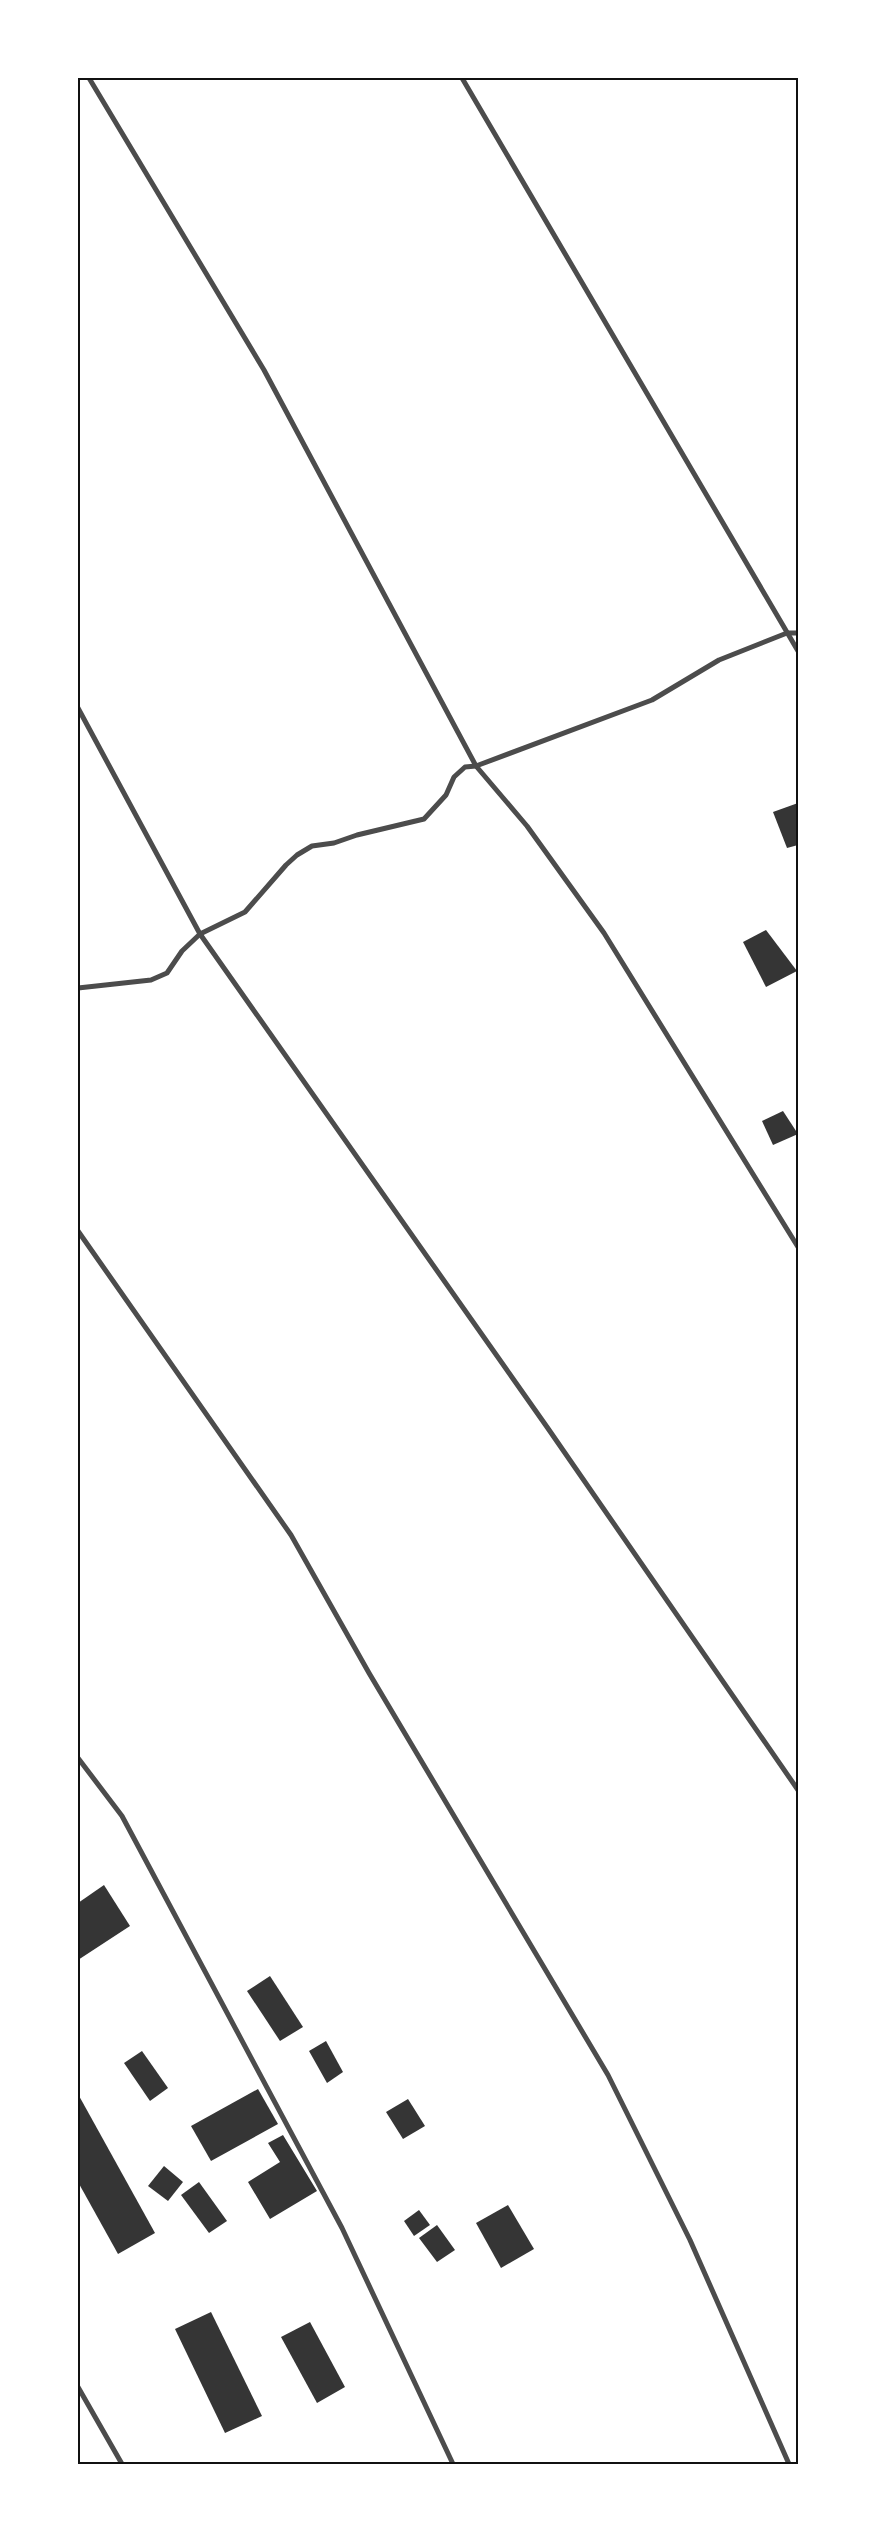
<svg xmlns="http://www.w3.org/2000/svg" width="876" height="2542" viewBox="0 0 876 2542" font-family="Merriweather,serif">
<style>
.building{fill:#353535}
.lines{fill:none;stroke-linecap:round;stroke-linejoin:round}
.minor{stroke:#4c4c4c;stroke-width:5}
.neatline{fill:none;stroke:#111;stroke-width:2}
</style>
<rect width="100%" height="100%" fill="#fff"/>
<g class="building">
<path d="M798,803V845L787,848L773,812Z"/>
<path d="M766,930L797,971L766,987L743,942Z"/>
<path d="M783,1111L798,1134L773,1145L762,1121Z"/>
<path d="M104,1885L130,1926L78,1960V1903Z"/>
<path d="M270,1976L303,2027L280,2041L247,1991Z"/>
<path d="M326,2041L343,2072L327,2083L309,2051Z"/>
<path d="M142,2051L168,2088L150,2101L124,2063Z"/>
<path d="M258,2089L278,2124L211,2161L191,2126Z"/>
<path d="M78,2094L155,2233L118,2254L78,2182Z"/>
<path d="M408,2099L425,2126L403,2139L386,2112Z"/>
<path d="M283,2135L317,2191L270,2219L248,2182L280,2162L268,2143Z"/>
<path d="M164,2166L183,2182L168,2201L148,2186Z"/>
<path d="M199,2182L227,2221L209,2233L181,2195Z"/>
<path d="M508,2205L534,2249L501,2268L476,2223Z"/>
<path d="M419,2210L430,2225L414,2236L404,2221Z"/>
<path d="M437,2225L455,2250L437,2262L419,2238Z"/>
<path d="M211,2312L262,2416L225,2433L175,2329Z"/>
<path d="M310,2322L345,2387L317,2403L281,2337Z"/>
</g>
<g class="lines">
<g class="minor">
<path d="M89,78L264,370L476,766L527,826L604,933L798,1247"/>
<path d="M462,78L798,651"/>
<path d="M78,708L200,934L547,1427L798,1790"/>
<path d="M78,988L151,980L167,973L182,951L200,934L245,912L286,865L297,855L312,846L334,843L357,835L424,819L446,795L454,777L465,767L476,766L652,700L719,660L787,633H798"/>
<path d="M78,1231L291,1535L369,1673L608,2075L690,2240L789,2464"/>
<path d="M78,1758L122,1816L342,2228L453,2464"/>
<path d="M78,2387L122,2464"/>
</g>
</g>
<rect width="876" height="2542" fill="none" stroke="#ffffff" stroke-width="158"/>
<rect x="79" y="79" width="718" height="2384" class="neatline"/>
</svg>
